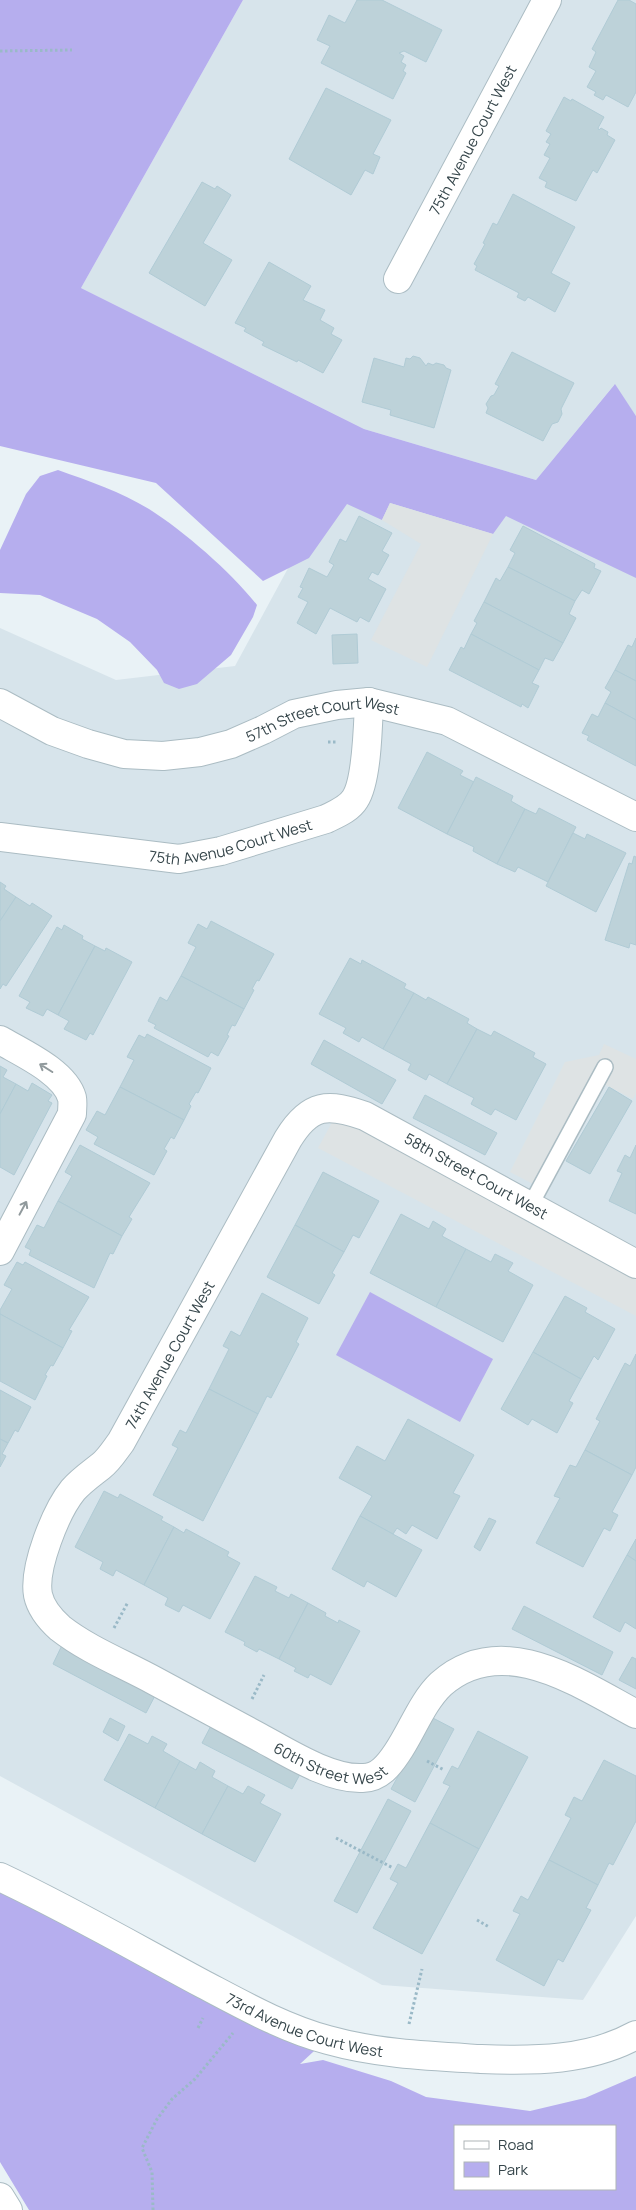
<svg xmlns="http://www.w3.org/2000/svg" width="636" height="2210" viewBox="0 0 636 2210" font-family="Manrope,sans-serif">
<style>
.residential{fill:#d7e4eb}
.green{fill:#b6aeee;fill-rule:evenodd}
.parking{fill:#dee3e4}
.building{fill:#bdd2d9;stroke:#b0cbd5}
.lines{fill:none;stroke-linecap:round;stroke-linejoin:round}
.service-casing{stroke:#abbcc3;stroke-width:18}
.minor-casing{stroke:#abbcc3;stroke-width:30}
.path{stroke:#9ab9c7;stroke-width:3;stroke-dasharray:2.5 2.5;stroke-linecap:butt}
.service{stroke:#fff;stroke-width:15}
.minor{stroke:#fff;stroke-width:28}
.oneway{stroke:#90999c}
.labels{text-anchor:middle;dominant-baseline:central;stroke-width:4.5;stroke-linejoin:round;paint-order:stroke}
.street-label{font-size:15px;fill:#36464b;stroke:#fff}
</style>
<rect width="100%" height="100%" fill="#e9f2f6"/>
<g class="residential">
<path d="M243,0H636V416L614,385L536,480L364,429L81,288Z"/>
<path d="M338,476L499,495L636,559V1916L583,2000L382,1985L0,1776V628L116,680L235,666Z"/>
</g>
<g class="green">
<path d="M0,0H243L81,288L364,429L536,480L615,384L636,416V578L506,516L493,534L390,503L382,520L347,504L309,558L263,581L156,483L0,446Z"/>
<path d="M58,470C89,481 121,492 149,509C185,532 231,572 257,605L253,617L231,655L197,684L179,689L164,683L157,670L130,642L97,619L40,595L0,593V550L26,494L40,476Z"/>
<path d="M370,1292L493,1359L460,1422L336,1355Z"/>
<path d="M0,1890L326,2040L300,2064L323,2060L391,2081L426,2097L530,2111L585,2098L636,2076V2210H29L0,2162ZM455,2126H615V2189H455Z"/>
</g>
<g class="parking">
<path d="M390,503L493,534L427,667L371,640L421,544L382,520Z"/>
<path d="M604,1044L636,1059V1093L633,1099L592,1078L537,1186L510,1172L565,1062L599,1055Z"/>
<path d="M336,1115L636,1273V1316L318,1148Z"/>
</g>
<g class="building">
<path d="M357,0H382L442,30L426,62L404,51L399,53L404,56L401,62L406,65L403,71L406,73L393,99L321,63L330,46L317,40L329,15L345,23Z"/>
<path d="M618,0H629L636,4V92L628,107L606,95L603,100L594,95L596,92L587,87L596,71L589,67L596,52L592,49Z"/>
<path d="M326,88L391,120L373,154L380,157L373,174L365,170L351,195L289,159Z"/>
<path d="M564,97L571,101L572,99L604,117L598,128L599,130L601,128L608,132L607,135L615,140L597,173L593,170L576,201L545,187L547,182L539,178L550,158L544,155L550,144L546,142L551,134L546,131Z"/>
<path d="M202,182L215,189L217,186L231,195L203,243L232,260L205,306L149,273Z"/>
<path d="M513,194L575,227L551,273L570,283L555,312L528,297L525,301L517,297L519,293L475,270L477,266L474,264L485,244L483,243L493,223L497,225Z"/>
<path d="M269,262L311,286L303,300L325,310L320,320L334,328L331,334L342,340L323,373L298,360L297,362L262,345L264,342L244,331L246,328L235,323Z"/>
<path d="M512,352L574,383L561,409L562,414L558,422L552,424L543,441L486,413L488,408L486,404L491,396L494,395L499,386L495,384Z"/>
<path d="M413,356L420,358L426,366L428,363L433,365L436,363L444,365L446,368L451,370L434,428L390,415L391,410L362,402L374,358L404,367L406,358L410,359Z"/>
<path d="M359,516L392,533L382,551L389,555L378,575L372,572L368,579L386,589L369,622L360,617L357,622L330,608L316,634L297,623L308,602L298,597L303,588L300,587L309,568L327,577L334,565L329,562L340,539L346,542Z"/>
<path d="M523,526L595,564L594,568L601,571L589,594L582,590L575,601L508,567L515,553L510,550Z"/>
<path d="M508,567L575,601L569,614L576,618L563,643L484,602L496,578L500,581Z"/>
<path d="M484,602L563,643L553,661L545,658L539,670L471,634L477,623L474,621Z"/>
<path d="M357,634L358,663L333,664L332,635Z"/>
<path d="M471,634L539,670L532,683L539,686L528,708L522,704L521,707L449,670L461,647L464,649Z"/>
<path d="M636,638V681L615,670L628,645L632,647Z"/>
<path d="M615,670L636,681V720L605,703L611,692L605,688Z"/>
<path d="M605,703L636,720V766L587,740L589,736L582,733L592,714L598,717Z"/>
<path d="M427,752L463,771L460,775L474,782L447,834L398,808Z"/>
<path d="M476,777L513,796L511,801L525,809L497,864L473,851L474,847L447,834Z"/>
<path d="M539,808L576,827L548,882L518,867L515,872L497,864L525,809L536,814Z"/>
<path d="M573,833L585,839L587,834L626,853L596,912L546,886Z"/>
<path d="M634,856L636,857V945L630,943L629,948L605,940L629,863L632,864Z"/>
<path d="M0,882L6,886L4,889L16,897L0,921Z"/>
<path d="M16,897L30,906L32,903L52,916L6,986L3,984L0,989V921Z"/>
<path d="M211,921L274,954L259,981L257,980L252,989L254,990L244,1009L181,976L196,947L188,943L198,924L207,929Z"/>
<path d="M64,925L83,936L82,939L95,946L58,1015L47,1009L43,1016L26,1008L30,1002L19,996L57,927L62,930Z"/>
<path d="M95,946L105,951L106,948L132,962L93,1035L90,1033L86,1040L64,1029L69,1021L58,1015Z"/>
<path d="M350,958L361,964L362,960L406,984L404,988L414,993L383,1049L362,1037L359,1042L343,1033L346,1028L319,1014Z"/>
<path d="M181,976L244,1009L235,1026L232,1025L227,1035L229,1036L218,1056L211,1052L208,1057L154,1028L156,1025L148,1021L160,997L167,1001Z"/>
<path d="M414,993L426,1000L428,997L469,1019L467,1023L477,1029L447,1084L429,1074L426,1080L408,1070L411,1064L383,1049Z"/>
<path d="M477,1029L491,1036L494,1031L535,1053L533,1057L546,1064L516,1120L495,1109L491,1115L471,1104L474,1098L447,1084Z"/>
<path d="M147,1034L211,1068L198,1093L196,1092L189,1104L191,1106L184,1120L120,1087L134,1060L127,1057L139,1035L145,1038Z"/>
<path d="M324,1040L396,1080L382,1104L311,1064Z"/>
<path d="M0,1066L7,1070L3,1077L16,1084L0,1114Z"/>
<path d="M32,1083L52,1095L48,1101L52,1103L14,1175L0,1167V1114L16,1084L28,1091Z"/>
<path d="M120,1087L184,1120L174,1139L171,1137L164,1149L167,1151L154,1175L94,1144L98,1137L86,1130L97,1111L105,1115Z"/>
<path d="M609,1087L632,1101L590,1174L566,1161Z"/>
<path d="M425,1095L497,1133L485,1155L413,1118Z"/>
<path d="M80,1145L150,1183L129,1217L132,1219L122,1236L58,1201L72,1176L65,1172Z"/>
<path d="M636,1145V1214L609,1201L622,1173L617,1171L625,1155L630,1158Z"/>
<path d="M323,1172L379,1201L359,1238L353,1235L344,1252L295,1225Z"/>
<path d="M58,1201L122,1236L113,1254L110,1253L94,1288L29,1255L31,1250L25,1247L37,1225L44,1228Z"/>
<path d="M401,1214L429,1229L433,1221L446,1229L442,1236L466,1249L436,1307L370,1273Z"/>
<path d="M295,1225L344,1252L332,1273L335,1275L319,1304L267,1277Z"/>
<path d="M466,1249L491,1262L495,1254L513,1263L508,1271L533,1285L503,1342L436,1307Z"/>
<path d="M17,1262L23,1265L25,1262L89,1297L69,1330L72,1331L63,1348L0,1314V1310L12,1289L4,1285Z"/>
<path d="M262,1293L308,1318L296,1342L299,1344L271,1398L267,1396L258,1414L209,1389L229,1349L223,1346L231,1331L240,1336Z"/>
<path d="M565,1296L587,1308L585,1312L615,1329L598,1360L594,1356L581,1379L533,1352Z"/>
<path d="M0,1314L63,1348L53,1366L51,1365L45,1375L47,1376L35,1400L0,1381Z"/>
<path d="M533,1352L581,1379L569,1401L573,1403L557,1433L532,1419L528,1425L501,1409Z"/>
<path d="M636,1354V1467L632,1475L585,1450L600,1421L596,1419L625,1363L630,1366Z"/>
<path d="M209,1389L258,1414L203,1521L153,1495L178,1448L172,1445L180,1430L186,1433Z"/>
<path d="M0,1390L31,1407L18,1432L15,1430L8,1443L0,1439Z"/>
<path d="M408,1419L474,1455L453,1493L460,1496L437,1539L412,1525L406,1534L397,1528L393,1534L360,1516L372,1496L339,1478L357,1446L385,1461Z"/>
<path d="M0,1439L8,1443L2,1454L6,1456L0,1467Z"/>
<path d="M585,1450L632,1475L612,1512L618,1515L610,1531L604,1528L583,1567L536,1543L560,1498L554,1496L570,1465L576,1467Z"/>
<path d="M104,1491L118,1498L120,1494L163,1517L161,1520L174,1527L144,1585L116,1570L113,1576L100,1569L103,1562L75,1547Z"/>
<path d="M360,1516L422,1550L396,1597L367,1581L364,1587L332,1569Z"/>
<path d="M489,1518L496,1521L480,1551L474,1547Z"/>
<path d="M174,1527L184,1533L186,1529L229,1552L227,1556L240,1563L210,1619L183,1605L179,1612L165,1605L168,1598L144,1585Z"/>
<path d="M636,1539V1561L627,1555Z"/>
<path d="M627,1555L636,1561V1629L625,1622L620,1632L593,1617Z"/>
<path d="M255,1576L277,1587L275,1591L289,1598L291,1594L308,1603L279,1659L259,1649L257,1652L244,1645L245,1642L225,1632Z"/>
<path d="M308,1603L326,1613L325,1616L338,1623L339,1620L360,1631L331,1685L310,1674L308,1678L294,1671L296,1668L279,1659Z"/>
<path d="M524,1606L613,1652L602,1675L512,1629Z"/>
<path d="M64,1641L158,1690L146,1713L53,1664Z"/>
<path d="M632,1657L636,1659V1689L619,1680Z"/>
<path d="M431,1717L454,1729L415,1802L391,1789Z"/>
<path d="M110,1718L125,1726L118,1741L103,1732Z"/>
<path d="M214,1720L304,1767L292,1789L202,1743Z"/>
<path d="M478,1731L528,1757L479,1849L430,1823L450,1786L443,1783L452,1766L458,1769Z"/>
<path d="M129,1734L148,1744L152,1736L167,1744L163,1751L180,1761L155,1808L104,1780Z"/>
<path d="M604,1760L636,1776V1821L613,1865L609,1863L598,1885L549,1860L571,1818L565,1815L574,1797L582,1801Z"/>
<path d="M180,1761L196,1770L200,1762L215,1771L212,1777L228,1786L202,1834L155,1808Z"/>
<path d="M228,1786L243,1794L248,1786L265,1795L260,1803L281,1814L255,1862L202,1834Z"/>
<path d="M388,1799L411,1811L357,1913L334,1901Z"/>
<path d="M430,1823L479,1849L422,1954L373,1928L398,1883L390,1879L398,1864L406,1868Z"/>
<path d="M549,1860L598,1885L586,1908L591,1910L563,1962L558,1959L544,1986L496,1960L520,1914L513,1911L521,1896L528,1900Z"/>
</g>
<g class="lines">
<g class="service-casing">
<path id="service" d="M530,1206L605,1067"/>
</g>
<g class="minor-casing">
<g id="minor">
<path id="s1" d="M398,279L547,0"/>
<path id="s2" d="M0,703L52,731L88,744L124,754L163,756L200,752L231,744L263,730L294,714L337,705L369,702L447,721L636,817"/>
<path id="s3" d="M0,837L179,859L221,851L326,819C336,814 349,809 355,799C367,781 368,726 369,702"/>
<path d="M0,1040C22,1053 65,1072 72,1098C73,1103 72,1108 72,1114L0,1251"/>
<path id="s4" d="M636,1264L365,1116C328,1103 310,1103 288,1139L121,1442C115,1450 109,1460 101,1466C91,1474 82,1480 73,1490C56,1511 33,1568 38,1595C41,1609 50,1619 60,1628C88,1650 124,1664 155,1681C190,1700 224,1718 259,1737C287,1752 330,1780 363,1778C379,1778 389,1765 397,1753C412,1731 422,1702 441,1684C502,1630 578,1683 636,1714"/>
<path id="s5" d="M0,1877C68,1909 134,1947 201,1983C241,2004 283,2028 328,2040C378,2054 429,2056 481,2059C534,2061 589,2061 636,2035"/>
<path d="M0,2197L8,2210"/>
</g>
</g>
<g class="path">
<path d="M0,51L72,50"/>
<path d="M328,742H337"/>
<path d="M114,1628L128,1602"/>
<path d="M252,1699L264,1675"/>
<path d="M427,1761L444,1770"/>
<path d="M336,1838L393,1868"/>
<path d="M477,1920L489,1927"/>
<path d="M409,2024L422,1969"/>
<path d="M198,2028L203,2018"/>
<path d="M153,2210L152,2172L142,2148L157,2119L172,2099L195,2079L233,2033"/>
</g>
<use href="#service" class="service"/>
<use href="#minor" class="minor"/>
</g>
<defs><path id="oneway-shaft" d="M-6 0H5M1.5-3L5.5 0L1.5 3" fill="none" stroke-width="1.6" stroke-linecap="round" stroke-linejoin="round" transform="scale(1.25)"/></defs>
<g class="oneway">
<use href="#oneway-shaft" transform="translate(46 1068) rotate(-148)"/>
<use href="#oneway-shaft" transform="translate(23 1208) rotate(-62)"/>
</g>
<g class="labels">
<g class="street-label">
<text stroke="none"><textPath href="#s1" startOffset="158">75th Avenue Court West</textPath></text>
<text stroke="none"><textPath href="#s2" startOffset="340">57th Street Court West</textPath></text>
<text stroke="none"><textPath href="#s3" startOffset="234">75th Avenue Court West</textPath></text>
<text transform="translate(476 1176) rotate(29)">58th Street Court West</text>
<text transform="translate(170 1355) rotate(-61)">74th Avenue Court West</text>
<text stroke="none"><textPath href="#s4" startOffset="1272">60th Street West</textPath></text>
<text stroke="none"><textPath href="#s5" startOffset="340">73rd Avenue Court West</textPath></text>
</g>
</g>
<rect x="454" y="2125" width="162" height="65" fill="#ffffff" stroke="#afb5b7"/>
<rect x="464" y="2141" width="25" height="8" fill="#ffffff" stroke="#afb5b7"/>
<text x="498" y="2150" font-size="15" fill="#36464b">Road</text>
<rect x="464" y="2162" width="25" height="15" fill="#b6aeee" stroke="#afb5b7"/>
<text x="498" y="2175" font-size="15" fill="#36464b">Park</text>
</svg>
